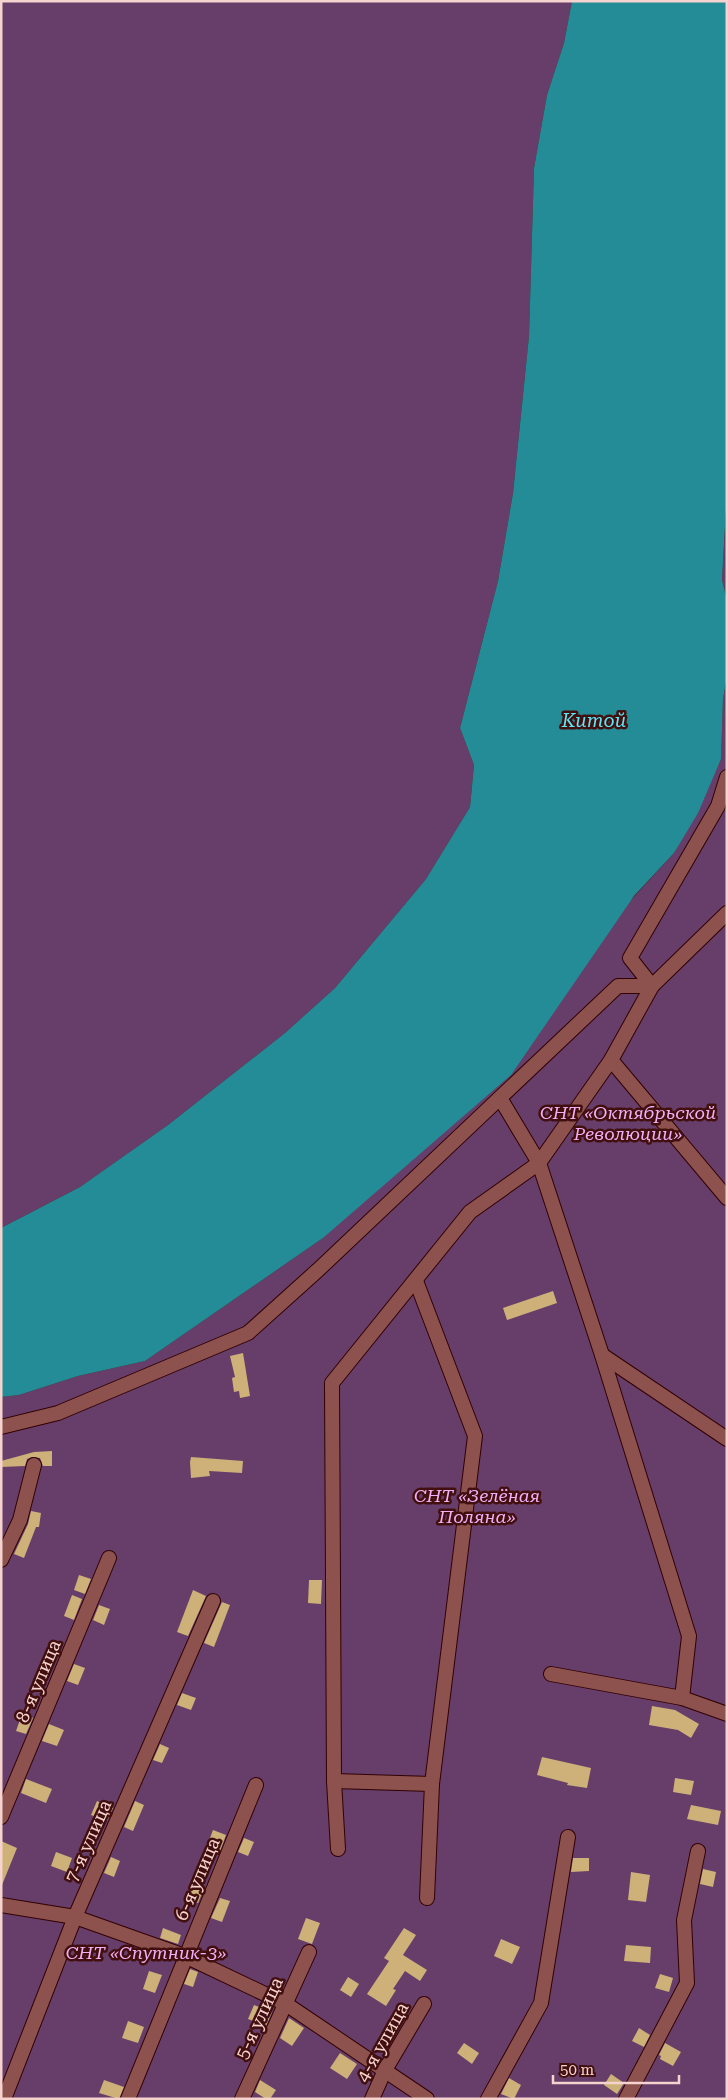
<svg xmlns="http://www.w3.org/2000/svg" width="728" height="2100" viewBox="0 0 728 2100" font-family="'Roboto Serif',serif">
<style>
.green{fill:#663e69}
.water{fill:#248c96}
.building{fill:#cdb179}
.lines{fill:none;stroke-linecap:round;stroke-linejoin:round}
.minor-casing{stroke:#310003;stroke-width:16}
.minor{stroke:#8d524d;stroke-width:14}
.labels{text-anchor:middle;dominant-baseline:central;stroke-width:5;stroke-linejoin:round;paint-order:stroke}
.park-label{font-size:18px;font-style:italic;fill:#f2aff7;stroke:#420f0f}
.street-label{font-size:18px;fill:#f6d3cf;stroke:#420f0f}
.water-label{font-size:19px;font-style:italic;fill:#5be7f6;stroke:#420f0f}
</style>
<rect width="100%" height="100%" fill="#4e1a18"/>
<g class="green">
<path d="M1,1H572L564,43L547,95L534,168L529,336L513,493L498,581L460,728L474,765L470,807L426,879L335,988L285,1033L168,1125L80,1187L1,1228Z"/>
<path d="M727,490V600L722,580Z"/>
<path d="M727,677V2099H1V1397L19,1395L78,1376L145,1361L323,1238L674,853L721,759L723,699Z"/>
</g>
<path class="water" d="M572,1H727V490L722,580L727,600V677L723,699L721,759L698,813L674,853L634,896L511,1075L323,1238L145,1361L78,1376L19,1395L1,1397V1228L80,1187L168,1125L285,1033L335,988L426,879L470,807L474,765L460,728L498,581L513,493L529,336L534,168L547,95L564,43Z"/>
<g class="building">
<path d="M553,1291L557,1303L507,1320L503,1308Z"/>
<path d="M243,1353L250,1396L240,1398L239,1391L234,1392L232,1378L235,1377L230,1356Z"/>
<path d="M52,1451V1466H43L40,1458L32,1457L27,1459L25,1466L1,1467V1461L34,1452Z"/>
<path d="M191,1457L243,1461L242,1473L209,1471L210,1476L191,1478L190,1462Z"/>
<path d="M31,1511L41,1513L39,1527H36L24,1558L14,1554L28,1524Z"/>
<path d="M79,1575L91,1579L85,1594L74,1590Z"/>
<path d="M309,1580H322L321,1604L308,1603Z"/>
<path d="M193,1590L206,1596L188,1636L177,1632Z"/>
<path d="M72,1595L82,1599L74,1620L64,1616Z"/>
<path d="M222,1602L230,1605L214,1647L204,1643Z"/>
<path d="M99,1605L110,1609L104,1625L93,1620Z"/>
<path d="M74,1664L85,1668L78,1685L67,1681Z"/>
<path d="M182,1693L196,1698L191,1710L177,1705Z"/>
<path d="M652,1706L675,1710L699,1724L691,1738L678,1730L649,1725Z"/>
<path d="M22,1714L33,1718L26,1734L16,1731Z"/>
<path d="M49,1724L64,1730L57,1746L42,1741Z"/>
<path d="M160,1744L169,1748L162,1763L153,1760Z"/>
<path d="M542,1757L591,1768L587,1788L567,1785L568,1783L537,1775Z"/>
<path d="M675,1778L694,1781L691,1795L673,1792Z"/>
<path d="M26,1779L52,1789L46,1803L21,1793Z"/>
<path d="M97,1801L113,1808L107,1821L91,1815Z"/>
<path d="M135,1801L144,1805L133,1831L124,1827Z"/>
<path d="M691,1805L721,1811L718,1825L687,1819Z"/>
<path d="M213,1830L226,1835L219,1854L206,1849Z"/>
<path d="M244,1838L254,1842L248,1856L238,1852Z"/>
<path d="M1,1841L17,1848L2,1885H1Z"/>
<path d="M56,1852L72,1858L67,1872L51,1866Z"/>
<path d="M111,1857L120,1861L114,1877L104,1873Z"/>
<path d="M573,1858H589V1871L571,1872Z"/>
<path d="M703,1869L716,1872L713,1887L700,1884Z"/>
<path d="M631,1872L650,1875L646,1902L628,1900Z"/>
<path d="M192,1887L203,1891L198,1903L187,1899Z"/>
<path d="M220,1898L230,1901L222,1922L211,1918Z"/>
<path d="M306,1918L320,1923L312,1944L298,1939Z"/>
<path d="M163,1928L181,1935L178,1944L160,1938Z"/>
<path d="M404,1928L416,1935L403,1955L427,1970L420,1981L405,1971L393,1989L396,1990L386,2006L367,1994L389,1961L384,1958Z"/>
<path d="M501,1939L520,1947L512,1964L494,1956Z"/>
<path d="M626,1945L651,1947L650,1963L624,1961Z"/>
<path d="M190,1969L198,1972L193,1987L184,1984Z"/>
<path d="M149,1971L162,1975L155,1993L143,1989Z"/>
<path d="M660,1974L673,1978L669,1992L655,1988Z"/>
<path d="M348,1977L359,1984L351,1997L340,1990Z"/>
<path d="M254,2005L272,2012L266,2026L248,2019Z"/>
<path d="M289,2018L304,2028L292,2046L280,2038Z"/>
<path d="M128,2021L144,2027L138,2043L122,2038Z"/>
<path d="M639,2028L650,2035L644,2047L632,2041Z"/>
<path d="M464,2043L479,2053L472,2064L457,2053Z"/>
<path d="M665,2043L681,2052L673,2066L660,2059L661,2056L659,2055Z"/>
<path d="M340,2053L357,2064L347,2079L330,2068Z"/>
<path d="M611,2074L624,2083L617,2094L604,2085Z"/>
<path d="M509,2078L521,2085L514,2099L501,2094Z"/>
<path d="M104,2080L124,2087L119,2099L99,2093Z"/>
<path d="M260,2080L276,2090L270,2099H266L255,2092Z"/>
</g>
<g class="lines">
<g class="minor-casing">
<g id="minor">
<path d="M652,986L630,958L718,806L727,777"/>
<path d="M611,1060L727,1198"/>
<path d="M500,1098L539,1163L602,1355L689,1636L682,1698"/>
<path d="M416,1281L475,1436L432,1784L427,1898"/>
<path d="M602,1355L727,1439"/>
<path d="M1,1427L58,1413L248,1333L318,1270L618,986H652"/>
<path d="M1,1560L20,1520L34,1465"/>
<path d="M551,1674L682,1698L727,1714"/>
<path d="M334,1781L432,1784"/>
<path d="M1,1817L109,1558"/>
<path d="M338,1849L334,1781L332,1383L470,1212L539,1163L611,1060L652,986L727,913"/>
<path d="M1,1905L75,1917L185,1956L286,2004L427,2099"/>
<path d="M4,2099L75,1917L213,1601"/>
<path d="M128,2099L256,1785"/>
<path d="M242,2099L309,1952"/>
<path d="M372,2099L385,2070L424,2004"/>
<path d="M488,2099L541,2003L568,1837"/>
<path d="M626,2099L687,1983L684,1920L698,1851"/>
</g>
</g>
<use href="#minor" class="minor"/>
</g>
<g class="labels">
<g class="park-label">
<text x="628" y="1112">СНТ «Октябрьской<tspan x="628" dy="21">Революции»</tspan></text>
<text x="477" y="1495">СНТ «Зелёная<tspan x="477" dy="21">Поляна»</tspan></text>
<text x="146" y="1952">СНТ «Спутник-3»</text>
</g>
<g class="street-label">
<text transform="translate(38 1681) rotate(-67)">8-я улица</text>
<text transform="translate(88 1841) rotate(-66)">7-я улица</text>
<text transform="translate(197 1879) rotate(-67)">6-я улица</text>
<text transform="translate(259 2018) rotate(-65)">5-я улица</text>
<text transform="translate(382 2042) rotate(-61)">4-я улица</text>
</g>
<g class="water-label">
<text x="594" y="720">Китой</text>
</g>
</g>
<rect width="728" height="2100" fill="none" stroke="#f6d3cf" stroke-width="5"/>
<path d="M553 2075v8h126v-8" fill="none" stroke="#f6d3cf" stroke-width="2.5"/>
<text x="560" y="2075" font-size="15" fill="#f6d3cf" stroke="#420f0f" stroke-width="4" paint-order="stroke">50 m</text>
</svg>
